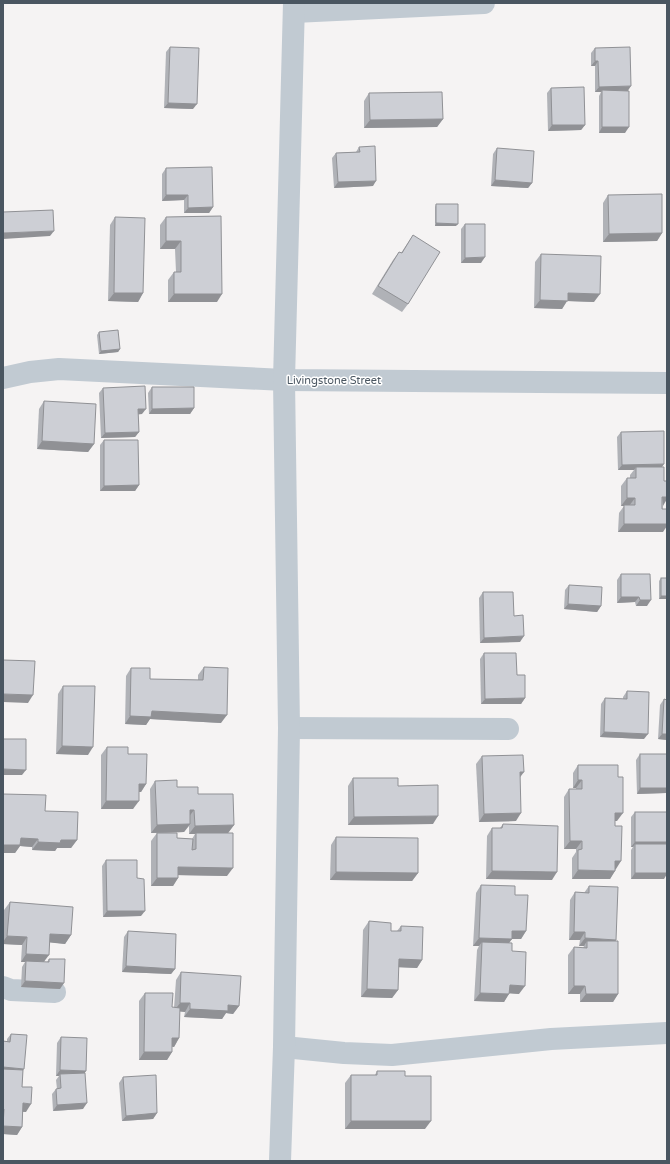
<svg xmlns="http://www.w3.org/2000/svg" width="670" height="1164" viewBox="0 0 670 1164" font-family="'Varela Round',sans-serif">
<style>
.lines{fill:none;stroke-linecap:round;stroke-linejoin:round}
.street{stroke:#c1cad2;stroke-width:22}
.wall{fill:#b0b2b7;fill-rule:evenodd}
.shaded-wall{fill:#909195}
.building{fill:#cdcfd5;stroke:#909195}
.labels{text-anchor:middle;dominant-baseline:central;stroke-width:3;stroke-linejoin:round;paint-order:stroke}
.street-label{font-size:11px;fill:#4a5661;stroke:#fff}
</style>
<rect width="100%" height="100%" fill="#f5f3f3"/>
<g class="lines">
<g class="street">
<path d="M294,12L484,3"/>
<path d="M3,378L30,372L59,369L284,380L667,383"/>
<path d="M289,728L508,729"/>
<path d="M3,987L11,990L55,992"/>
<path d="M284,1047L344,1053L392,1055L551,1039L667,1033"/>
<path d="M280,1161L284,1047L289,728L284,380L294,3"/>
</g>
</g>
<g class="wall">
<path d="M170,47L193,109L164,108L166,52Z"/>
<path d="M595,48L628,91L625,133H599V96L601,92H595V66H591V53Z"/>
<path d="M551,88L585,125L581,130L548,131L547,93Z"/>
<path d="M369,93L443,119L437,127L364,128V101Z"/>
<path d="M359,147L373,186L334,188L332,158L336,153L356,152Z"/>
<path d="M497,148L532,183L528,188L491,186L493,154Z"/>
<path d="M166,168L213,207L209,213H184V200L162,201V174Z"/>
<path d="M608,195L662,233L657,241L603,242V203Z"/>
<path d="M436,204L456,226H435V207Z"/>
<path d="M221,216L217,302H168V280L174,272H176L175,249H160V225L166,217Z"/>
<path d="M115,217L143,293L138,302L108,301L110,225Z"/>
<path d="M465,224L481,263H461V229Z"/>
<path d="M413,235L408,304L402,312L372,294L393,260L399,252L401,253Z"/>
<path d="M541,254L594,302L567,301L562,309L534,308L535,262Z"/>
<path d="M99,332L120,349L118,352L99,354L97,335Z"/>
<path d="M152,387L194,408L190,414H149L148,393Z"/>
<path d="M103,388L142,414H138L139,432L135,437L101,438L99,393Z"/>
<path d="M44,401L94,444L88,452L37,449L39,409Z"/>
<path d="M621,432L662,467L663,532H618L619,513L624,506H621V486L627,478H630V475L634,470H618L617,437Z"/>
<path d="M104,440L139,485L135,491H100V445Z"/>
<path d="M621,574L647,606H636L635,602L617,603V580Z"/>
<path d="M661,578H667V599H659V581Z"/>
<path d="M569,585L601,606L597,612L564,609L565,590Z"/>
<path d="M483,592L514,616L520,642L480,643L479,598Z"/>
<path d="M484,653L517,675L525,698L521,704H481L480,659Z"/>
<path d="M204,667L221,723L150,719L146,725L125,724L126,676L131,668L150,679L198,680V675Z"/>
<path d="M63,686L88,755L56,754L58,694Z"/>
<path d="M627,691L644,739L600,737L601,704L605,698L623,699V697Z"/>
<path d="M664,699L667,740L658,739L660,705Z"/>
<path d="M107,747L128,754L146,784L141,792H139L133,809H101V755Z"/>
<path d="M640,754L666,793L637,794L636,760Z"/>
<path d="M482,756L516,821L479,822L476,764Z"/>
<path d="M578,765L617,821H615L616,869L610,879H572V858L576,852V849H564V797L569,789H576V788H573V773Z"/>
<path d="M353,778L398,786L433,824L348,825V786Z"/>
<path d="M155,781L198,794L234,825L228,833L227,876L178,875V878L173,886H151V841L157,833H151L150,789ZM189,826V834H195L192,839L177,838L166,833L184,832Z"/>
<path d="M45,811L77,840L71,848H57L55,851L32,850V847L20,846L15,853H3Z"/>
<path d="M635,812L667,842L665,844L664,879H631V850L633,847H631V817Z"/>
<path d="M503,824L552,880L486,879L487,836L492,828H500Z"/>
<path d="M336,837L418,873L412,881L330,880L331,845Z"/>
<path d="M106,860L137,878L141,916L103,917L102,866Z"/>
<path d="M481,885L515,895L526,931L521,939H512L509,943L512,951L519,994L509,993L504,1002L474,1001L477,950L479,946H473L476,893Z"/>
<path d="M589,886L616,940L615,941L618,994L613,1002H580V994H568V955L574,947L583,948L584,946H579L580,940H569L570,900L575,892L584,893Z"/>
<path d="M10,902L71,935L65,944L50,942L44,962H47L49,959L60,989L21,987L22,967L25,962H21L22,945L3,944V926L4,910Z"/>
<path d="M369,921L391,931H397L401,926L422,960L417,968L398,967V990L392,998L361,997L363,930Z"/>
<path d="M128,931L175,969L171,974L122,972L124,937Z"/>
<path d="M181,972L239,1006L233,1014L226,1013L222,1019L184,1017L185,1012L180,1011L179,1038L174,1047L172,1046V1052L167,1060H139V1001L145,993L172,1007L174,1008L176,980Z"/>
<path d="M11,1034L23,1070L22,1087L26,1112H23L22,1127L17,1135L3,1134V1041H7V1039Z"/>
<path d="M61,1037L85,1073L83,1109L53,1111L52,1094L56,1089H57L56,1080L59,1076H56L57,1043Z"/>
<path d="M377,1071L405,1076L425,1129H345V1083L351,1075H375Z"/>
<path d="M123,1077L157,1113L153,1119L122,1121L119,1083Z"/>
</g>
<g class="shaded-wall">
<path d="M595,61H598L595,66H591Z"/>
<path d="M631,86L627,92L602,90L601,92H595L599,87Z"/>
<path d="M168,103L197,104L193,109L164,108Z"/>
<path d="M443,119L437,127L364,128L370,120Z"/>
<path d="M552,125H585L581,130L548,131Z"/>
<path d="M602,127H629L625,133H599Z"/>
<path d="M495,180L532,183L528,188L491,186Z"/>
<path d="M376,181L373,186L334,188L338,182Z"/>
<path d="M166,195H188L184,200L162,201Z"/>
<path d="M213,207L209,213H184L188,208Z"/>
<path d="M436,223L458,224L456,226H435Z"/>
<path d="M54,231L50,236L3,239V233Z"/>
<path d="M662,233L657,241L603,242L609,234Z"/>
<path d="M166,241H181L175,249H160Z"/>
<path d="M485,257L481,263H461L465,258Z"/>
<path d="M114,293H143L138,302L108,301Z"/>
<path d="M568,293L600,294L594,302L567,301L562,309L534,308L540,300Z"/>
<path d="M174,294H222L217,302H168Z"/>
<path d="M120,349L118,352L99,354L101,351Z"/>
<path d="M194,408L190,414H149L152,409Z"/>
<path d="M138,409H146L142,414L134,415Z"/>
<path d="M139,432L135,437L101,438L105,433Z"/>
<path d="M42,441L94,444L88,452L37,449Z"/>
<path d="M664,464L660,470L636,467L634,470H618L622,465Z"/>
<path d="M139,485L135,491H100L104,486Z"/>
<path d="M662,497H667V499L663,506Z"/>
<path d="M627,498H635L629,506L624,505V506H621Z"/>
<path d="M624,524H667V526L663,532H618Z"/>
<path d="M661,596H667V599H659Z"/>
<path d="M621,597H639L635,602L617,603Z"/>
<path d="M640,600H651L647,606H636Z"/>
<path d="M568,604L601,606L597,612L564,609Z"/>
<path d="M524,636L520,642L480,643L484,638Z"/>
<path d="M3,694L33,695L28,703L3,702Z"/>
<path d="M525,698L521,704H481L485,699Z"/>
<path d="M152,711L227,715L221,723L150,719L146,725L125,724L130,716Z"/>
<path d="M604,732L648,734L644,739L600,737Z"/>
<path d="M662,734H667V740L658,739Z"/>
<path d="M62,746L93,747L88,755L56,754Z"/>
<path d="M3,769L26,770L22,775H3Z"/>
<path d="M520,772H524L518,780Z"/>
<path d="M578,780H582L576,788H573Z"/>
<path d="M139,784H146L141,792H133Z"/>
<path d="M640,788H667V792L666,793L637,794Z"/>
<path d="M106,801H139L133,809H101Z"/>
<path d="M190,810H194L188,818Z"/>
<path d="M521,813L516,821L479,822L484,814Z"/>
<path d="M615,813H623L617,821H609Z"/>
<path d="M438,816L433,824L348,825L354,817Z"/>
<path d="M190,824L184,832L151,833L157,825Z"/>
<path d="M234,825L228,833H196L195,834H189L195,826Z"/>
<path d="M21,838L38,839L32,847L20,846L15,853H3V845Z"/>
<path d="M61,840H77L71,848H57L55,851L32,850L38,842Z"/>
<path d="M570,841H582L576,849H564Z"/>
<path d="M635,842H667L663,848L635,844L633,847H631Z"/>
<path d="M615,861H621L616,869H610Z"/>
<path d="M178,867L233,868L227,876L173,875Z"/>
<path d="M578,870L615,871L610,879H572Z"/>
<path d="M492,871L557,872L552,880L486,879Z"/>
<path d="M336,872L418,873L412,881L330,880Z"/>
<path d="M635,873H667V874L664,879H631Z"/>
<path d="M157,878H178L173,886H151Z"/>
<path d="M107,911H145L141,916L103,917Z"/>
<path d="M512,931H526L521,939H507Z"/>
<path d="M574,932H585L580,940H569Z"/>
<path d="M50,934L71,935L65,944L45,942Z"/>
<path d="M7,936L27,937L22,945L3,944V942Z"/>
<path d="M479,938L512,939L506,947L482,942L479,946H473Z"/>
<path d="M585,938L616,940L611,948L587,941L584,946H579Z"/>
<path d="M26,954L49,955L43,963L26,961L25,962H21Z"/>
<path d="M399,959L422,960L417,968L393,967Z"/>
<path d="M126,966L175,969L171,974L122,972Z"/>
<path d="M25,981L64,983L60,989L21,987Z"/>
<path d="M510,985L525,986L519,994L504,993Z"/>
<path d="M574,986H585L580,994H568Z"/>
<path d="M367,989L398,990L392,998L361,997Z"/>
<path d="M480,993L509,994L504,1002L474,1001Z"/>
<path d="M586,994H618L613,1002H580Z"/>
<path d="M180,1003H190L185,1012L174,1011Z"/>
<path d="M228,1005L239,1006L233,1014L226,1013L222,1019L184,1017L190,1009Z"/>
<path d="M172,1038H179L174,1047L167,1046Z"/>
<path d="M144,1052H172L167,1060H139Z"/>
<path d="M3,1067L24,1069L20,1074L3,1073Z"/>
<path d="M60,1070L86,1071L83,1076L60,1074L59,1076H56Z"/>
<path d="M23,1103L31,1104L26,1112L17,1111Z"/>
<path d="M87,1103L83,1109L53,1111L57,1105Z"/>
<path d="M157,1113L153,1119L122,1121L126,1116Z"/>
<path d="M351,1121H431L425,1129H345Z"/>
<path d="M3,1126L22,1127L17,1135L3,1134Z"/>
</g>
<g class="building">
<path d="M170,47L199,48L197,104L168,103Z"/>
<path d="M630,47L631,86L599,87L598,61H595V48Z"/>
<path d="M584,87L585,125H552L551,88Z"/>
<path d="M602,90L629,91V127H602Z"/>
<path d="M442,92L443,119L370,120L369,93Z"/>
<path d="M375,146L376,181L338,182L336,153L360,152L359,147Z"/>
<path d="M497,148L534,151L532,183L495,180Z"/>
<path d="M212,167L213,207L188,208V195H166V168Z"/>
<path d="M662,194V233L609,234L608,195Z"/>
<path d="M436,204H458V224L436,223Z"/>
<path d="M53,210L54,231L3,233V212Z"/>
<path d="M221,216L222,294H174V272H181V241H166V217Z"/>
<path d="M115,217L145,218L143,293H114Z"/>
<path d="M465,224H485V257L465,258Z"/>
<path d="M413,235L440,252L408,304L378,286L399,252L402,253Z"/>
<path d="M541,254L601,256L600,294L568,293V301L540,300Z"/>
<path d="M118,330L120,349L101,351L99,332Z"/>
<path d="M145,386L146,409H138L139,432L105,433L103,388Z"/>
<path d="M152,387H194V408L152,409Z"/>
<path d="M44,401L96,404L94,444L42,441Z"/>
<path d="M664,431V464L622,465L621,432Z"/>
<path d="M104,440H138L139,485L104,486Z"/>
<path d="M636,467H664V481H667V497H662V509H667V524H624V505H635V498H627V478H636Z"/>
<path d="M621,574H650L651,600H640L639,597H621Z"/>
<rect x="661" y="578" width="6" height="18"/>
<path d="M569,585L602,587L601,606L568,604Z"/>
<path d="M483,592H513L514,616L523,615L524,636L484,638Z"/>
<path d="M484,653H516L517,675H525V698L485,699Z"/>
<path d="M3,660L35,661L33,695L3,694Z"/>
<path d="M204,667L228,668L227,715L152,711L151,717L130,716L131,668H150V679L203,680Z"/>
<path d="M63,686H95L93,747L62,746Z"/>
<path d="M627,691L649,692L648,734L604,732L605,698L627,699Z"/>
<path d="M664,699L667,700V734H662Z"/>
<path d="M3,739H26V770L3,769Z"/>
<path d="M107,747H128V754H147L146,784H139V801H106Z"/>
<rect x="640" y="754" width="27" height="34"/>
<path d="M523,755L524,772H520L521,813L484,814L482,756Z"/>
<path d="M578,765H618V777H623V813H615V826H622L621,861H615V871L578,870V850L582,849V841H570L569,789H582V780H578Z"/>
<path d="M353,778H398V786L438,785V816L354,817Z"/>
<path d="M177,780V787H198V794H233L234,825L195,826L194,810H190V824L157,825L155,781Z"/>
<path d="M3,794L46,795L45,811L78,812L77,840H61L60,843L38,842V839L21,838L20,845H3Z"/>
<rect x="635" y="812" width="32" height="30"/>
<path d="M503,824L558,826L557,872L492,871V828H502Z"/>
<path d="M157,833H177V838L193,839L192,850L196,849V833H233V868L178,867V878H157Z"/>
<path d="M336,837L418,838V873L336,872Z"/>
<rect x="635" y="844" width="32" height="29"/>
<path d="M106,860H137V878L144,879L145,911H107Z"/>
<path d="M481,885L515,886V895H528L526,931H512V939L479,938Z"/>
<path d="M589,886L618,887L616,940L585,938V932H574L575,892L589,893Z"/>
<path d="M10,902L73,907L71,935L50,934L49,955L26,954L27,937L7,936Z"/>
<path d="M369,921L391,923V931H401V926L423,927L422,960L399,959L398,990L367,989Z"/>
<path d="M128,931L176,934L175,969L126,966Z"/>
<path d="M587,941H618V994H586L585,986H574V947L587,948Z"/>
<path d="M482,942L512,943V951L526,952L525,986L510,985L509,994L480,993Z"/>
<path d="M49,959H65L64,983L25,981L26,961L49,962Z"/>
<path d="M181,972L241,976L239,1006L228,1005V1011L190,1009V1003H180Z"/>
<path d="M145,993H173L172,1007L180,1008L179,1038H172V1052H144Z"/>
<path d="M11,1034L27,1035L24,1069L3,1067V1041L10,1042Z"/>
<path d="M61,1037L87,1038L86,1071L60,1070Z"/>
<path d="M3,1069L23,1070L22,1087H32L31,1104L23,1103L22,1127L3,1126L4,1109H3Z"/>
<path d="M377,1071H405V1076H431V1121H351V1075H377Z"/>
<path d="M85,1073L87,1103L57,1105L56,1089L61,1088L60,1074Z"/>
<path d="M156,1075L157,1113L126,1116L123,1077Z"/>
</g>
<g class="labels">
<g class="street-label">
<text x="334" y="380">Livingstone Street</text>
</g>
</g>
<rect width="670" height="1164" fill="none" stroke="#4a5661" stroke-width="8"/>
</svg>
